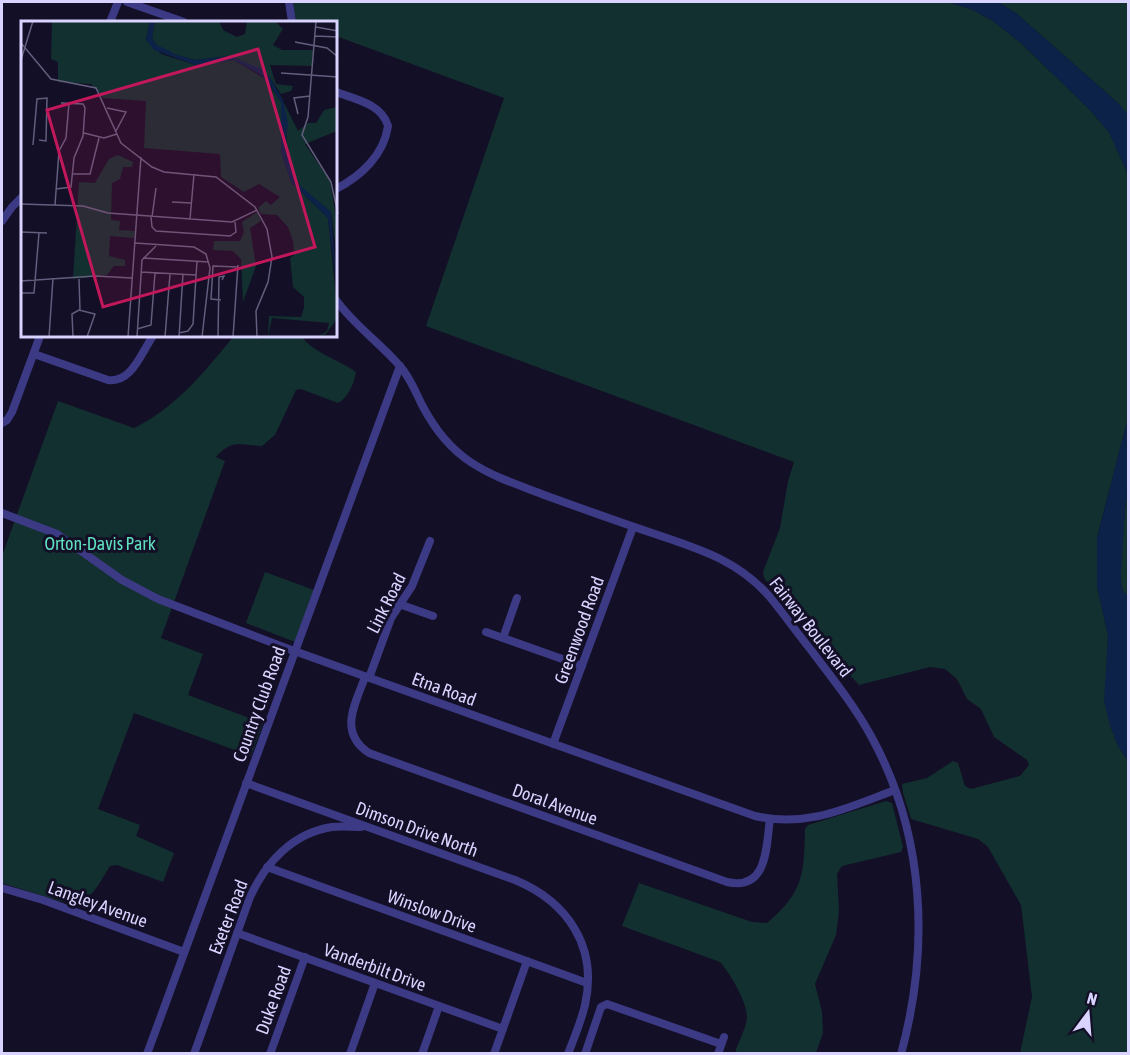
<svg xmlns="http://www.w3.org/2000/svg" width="1130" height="1055" viewBox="0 0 1130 1055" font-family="'Asap Condensed',sans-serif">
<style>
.green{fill:#12302f}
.water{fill:#0c2248}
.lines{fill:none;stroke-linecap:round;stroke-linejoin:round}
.minor{stroke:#3d3a85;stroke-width:8}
.labels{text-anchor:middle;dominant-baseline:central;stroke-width:6;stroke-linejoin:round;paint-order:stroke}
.park-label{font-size:18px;fill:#5fe0c0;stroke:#130f26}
.street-label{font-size:18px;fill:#d9d4ff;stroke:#130f26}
.inset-river{fill:none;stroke:#0c2248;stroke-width:3}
.inset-road{fill:none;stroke:#625e7d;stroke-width:1.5}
.view{fill:#c2185b;fill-opacity:0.15;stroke:#c2185b;stroke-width:3}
.inset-edge{fill:none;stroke:#d9d4ff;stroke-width:3}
</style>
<rect width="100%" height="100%" fill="#130f26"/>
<g class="green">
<path d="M293,2H948L973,10L993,21L1021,43L1090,110L1109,132L1128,174V418L1097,538V586L1108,635L1105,701L1110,725L1118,746L1128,761V1053H1020L1032,997L1021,905L988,847L978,839L911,819L903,793L902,784L927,778L953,761L958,763L965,786L971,789L1020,776L1029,765L1027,760L994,737L981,709L967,699L957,679L945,669L930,667L859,685L764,578L763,572L780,528L788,481L794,462L426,326L504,98L336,36V22L296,21Z"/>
<path d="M998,2H1128V115L1118,103L1017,14Z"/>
<path d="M234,336H252L264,339L269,336H301C315,354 338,359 356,372C354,384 348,398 338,403L301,389L296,390L275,435L262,446C241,445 231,439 216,457L225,461L161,638L203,654L188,695L263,723L251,756L134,713L98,809L140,825L136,836L174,853L163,882L117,865L110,866C100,881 87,913 66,897L63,902L2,883V556L58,401L134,428C176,408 205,371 234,336Z"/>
<path d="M1128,484V597C1127,595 1124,593 1123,590C1117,577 1126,501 1128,484Z"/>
<path d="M265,572L314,590L295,642L246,623Z"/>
<path d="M886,801L892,803L903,847L901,852L842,866L837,874L839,911L836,935L815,984L822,1012L823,1033L816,1053H735C738,1042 746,1029 747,1017C747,1002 730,973 720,962L622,926L639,883L752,922L767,923C804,892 804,873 805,829L808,825Z"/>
</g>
<g class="water">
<path d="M852,2H998L1017,14L1118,103L1128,115V174L1109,132L1090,110L1021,43L993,21L973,10L948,2Z"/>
<path d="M1128,418V484L1125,510L1121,577L1122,589L1128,597V761L1118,746L1110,725L1104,701L1108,635L1097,586V538Z"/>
</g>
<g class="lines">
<g class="minor">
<path d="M127,2L184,22"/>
<path d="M289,2L292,22"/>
<path d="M110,22L118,2"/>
<path d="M336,92C355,99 382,104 388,126C384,155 361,176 336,189"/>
<path d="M2,221L12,207L22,197"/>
<path d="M336,300C354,325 379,342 399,365C410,377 415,391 422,405C434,428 450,449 472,463C495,478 522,486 547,496C583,509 619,522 655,534C699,549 737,560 769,596C784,614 797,633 811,650C832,678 854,705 871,736C925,834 930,948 901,1054"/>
<path d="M34,354L108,380C132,383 141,353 153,336"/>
<path d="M2,423L7,420L12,412L40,336"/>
<path d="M2,513L57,534L122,580L158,599L286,648L755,816C807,828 847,808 895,790"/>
<path d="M399,604L433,616"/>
<path d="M486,632L582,666"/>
<path d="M503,638L517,598"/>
<path d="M365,677C355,705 338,732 369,753L727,882C768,891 766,847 770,819"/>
<path d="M369,678L391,618L412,586L430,541"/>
<path d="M553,744L633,527"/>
<path d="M246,783L515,880C568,902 598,947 585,1005C581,1022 574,1038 568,1054"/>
<path d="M267,867L587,983"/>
<path d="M2,888L43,900L184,952"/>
<path d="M237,933L503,1029"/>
<path d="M147,1054L400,366"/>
<path d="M194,1054L250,897C266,862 293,833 332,827C341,826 352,827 361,827"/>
<path d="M270,1054L305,957"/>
<path d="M350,1054L375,983"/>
<path d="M422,1054L439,1006"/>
<path d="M494,1054L527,961"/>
<path d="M585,1054L601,1007L607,1004L721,1044"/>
<path d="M718,1054L724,1037"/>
</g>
</g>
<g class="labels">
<g class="park-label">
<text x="100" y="543">Orton-Davis Park</text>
</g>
<g class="street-label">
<text transform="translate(386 603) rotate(-63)">Link Road</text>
<text transform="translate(811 627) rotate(52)">Fairway Boulevard</text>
<text transform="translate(579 630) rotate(-70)">Greenwood Road</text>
<text transform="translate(444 689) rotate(20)">Etna Road</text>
<text transform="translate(259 704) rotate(-70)">Country Club Road</text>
<text transform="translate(555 804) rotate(20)">Doral Avenue</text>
<text transform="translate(417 829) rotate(20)">Dimson Drive North</text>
<text transform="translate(98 904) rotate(20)">Langley Avenue</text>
<text transform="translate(432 911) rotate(20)">Winslow Drive</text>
<text transform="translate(228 917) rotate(-69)">Exeter Road</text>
<text transform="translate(375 967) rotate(20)">Vanderbilt Drive</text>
<text transform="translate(273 1000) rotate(-70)">Duke Road</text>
</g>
</g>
<g transform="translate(21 21)">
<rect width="316" height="316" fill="#130f26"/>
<path d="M31,0H129L125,19L140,33L175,44L213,39L244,58L260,81V131L270,161L307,197L317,296L305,313L296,316L306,310L308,302L251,297L247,316L248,295L280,296L283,287V276L272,266L269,237L273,234L272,220L267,206L256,194L240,193L237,187L245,180L250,184L259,176L238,163L223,171L200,156L199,133L123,127L125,80L82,77L70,63L37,61V41L30,38ZM134,0H198L202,9L216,16L224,13L226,0H254L262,8L252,24L261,29H292L291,45L249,44L255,63L272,65L270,70L260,73L249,57L209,35L174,39L139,29L131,17ZM263,82L277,110L287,102H295L303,89L316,86V110L284,123L309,160L315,196V228L310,191L279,166L267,139ZM97,134L112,141L111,146H102L99,158L91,162L90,199L99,200L98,209L114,210L113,217L89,215L88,235L104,239V245H93L86,254L52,258L58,161L74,162L88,138ZM236,191L240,200L229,207L235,245L222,281L220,238L212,230L192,229L193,220H219L223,211L221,201Z" fill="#12302f"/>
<path d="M129,0H134L131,17L139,29L174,39L209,35L240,48L249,57L262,79L267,102L264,124L276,162L310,191L316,267L307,197L270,161L260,131V81L249,64L240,54L213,39L175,44L133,29L125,19Z" fill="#0c2248"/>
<path class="inset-river" d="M132,24L150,32"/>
<path class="inset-road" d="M295,0L287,96L281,114L310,161L317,193M295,6L317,10M294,15L317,16M274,21L306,27L317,36M0,22L30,58L75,67L100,122L131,146L143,151L195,156L234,186L246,208L251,236L247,261L235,290L236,316M0,39L12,0M260,52L317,56M86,87L105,91L95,110M277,93L273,77L289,75M63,112L83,117L96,113M12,124L16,78L26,77L25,120L18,119M51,153H69L78,117M35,168L50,166L53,137L62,115L64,87L62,83L40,82M151,181L170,182M0,183L62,185L87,192L211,201L236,189M34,184L38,130L45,117L48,82M130,196L131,206L135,210L209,215L215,211L214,201M131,196L135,167M169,198L173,153M0,211L26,212M114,222L173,226L185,233L189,247L181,316M122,237L188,241M120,251L175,254M58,258L59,289M0,260L74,255L111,257M0,272H13L18,212M200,279L190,278L192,245L217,246M116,308L130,304L134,252M158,312L167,310L172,303L176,240M28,316L32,257M52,316L51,293L58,289L74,293L66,316M107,316L120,136M116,316L121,239L135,225M144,316L149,253M158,316L162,253M197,316L198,256L203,255L201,259M212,316L217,244"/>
<path class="view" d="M237,28L294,226L82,286L26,89Z"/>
<rect width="316" height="316" class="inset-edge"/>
</g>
<rect width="1130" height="1055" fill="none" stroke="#d9d4ff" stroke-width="6"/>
<g transform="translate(1088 1013) rotate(16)" stroke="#130f26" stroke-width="4.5" paint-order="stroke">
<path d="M0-4.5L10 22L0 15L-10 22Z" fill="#d9d4ff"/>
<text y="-9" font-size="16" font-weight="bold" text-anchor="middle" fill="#d9d4ff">N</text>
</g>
</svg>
